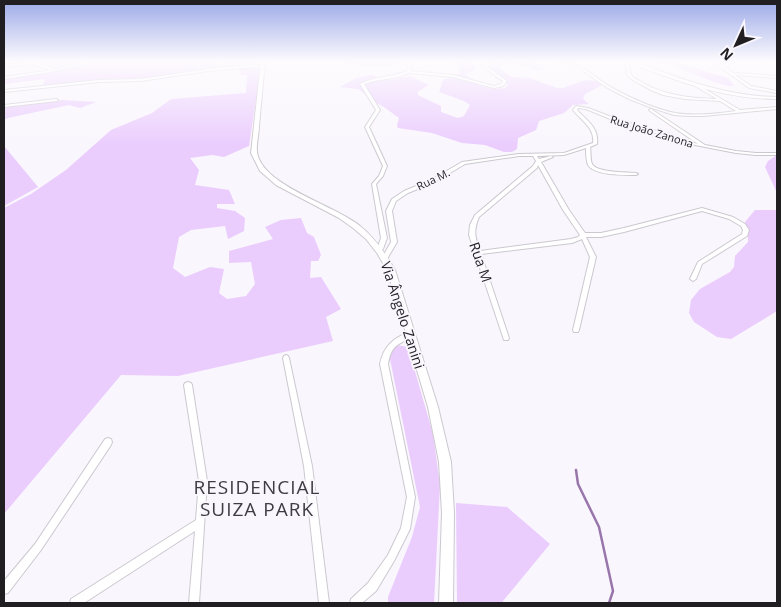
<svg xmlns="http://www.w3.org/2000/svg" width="781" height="607" viewBox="0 0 781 607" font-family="'Open Sans',sans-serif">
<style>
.green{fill:#eaccfd}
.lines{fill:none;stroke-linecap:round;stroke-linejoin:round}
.stream{stroke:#9876ac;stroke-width:2.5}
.street-casing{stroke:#ccc8cf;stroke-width:2}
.secondary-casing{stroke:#ccc8cf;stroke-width:2}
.street{fill:#fff;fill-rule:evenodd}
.secondary{fill:#fff;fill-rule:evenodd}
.labels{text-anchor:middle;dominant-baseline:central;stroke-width:4;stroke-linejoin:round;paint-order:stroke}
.far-street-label{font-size:11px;fill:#201e21;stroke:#faf6fd}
.street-label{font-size:14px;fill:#201e21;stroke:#faf6fd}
.near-quarter-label{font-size:19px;letter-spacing:1px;fill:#403c42;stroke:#faf6fd}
</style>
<rect width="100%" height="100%" fill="#faf6fd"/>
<g class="green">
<path d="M90,61L57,68L34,62V61Z"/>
<path d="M99,61H217V65L224,64L223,61H260L250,66L202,70L142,79L106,80L43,86L45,79L4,84V78L44,73Z"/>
<path d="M343,61H406C384,70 367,66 344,63Z"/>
<path d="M451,61H466L474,65L476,69L465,75L476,81L477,85L494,89L505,88L508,84L495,78L496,72L487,66C503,60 531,55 543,70C529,71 516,59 501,65L500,69L512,77L530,78L557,88H563L585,80L597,81L602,85L585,94L583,99L589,104L573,105L564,113L539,121L536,130L518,138L517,149L512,152H504L485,145L462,143L432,133L398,128L397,125L399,118L384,107L371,100L367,95L358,89L340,87L356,78L371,75L391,80L410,76L429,85L417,92L418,95L441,106V112L458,118L464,116L470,105L464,101L439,92L443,80L460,73L459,65Z"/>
<path d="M637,61H672L728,78L734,86H729L711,81L672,65Z"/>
<path d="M251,67H261L249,146L224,157L212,155L190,158L199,170L195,185L229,190L235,204H217V208L235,211L245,218L244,231L228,239L225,226L191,230L179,237L173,268L185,277L210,267L224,269L219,293L227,299L246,296L255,284L251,262L229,263V251L273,239L265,227L281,220L301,218L307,233L314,237L321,255L318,261H311L310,278L321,277L341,309L326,317L333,341L178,376L121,375L4,514V208L31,194L66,170L111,130L152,113L171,99L246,93L247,75H241L238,68Z"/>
<path d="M61,100L96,102L80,108L69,105L8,118L4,120V107Z"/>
<path d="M4,146L38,187L4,206Z"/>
<path d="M777,155V193L765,167L768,161Z"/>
<path d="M755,210H777V311L731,339L717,337L694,322L689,313L691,300L700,289L730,272L734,267L735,256L748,242V233L745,222Z"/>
<path d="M397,345L408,347L433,434L440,485L434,603H388V597L412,537L420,507L390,359L392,352Z"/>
<path d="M456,503L507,507L550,544L503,601V603H457Z"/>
</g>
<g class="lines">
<path class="stream" d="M576,470L578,484L599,527L613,591L609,603"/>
<g class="street-casing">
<g id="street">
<path d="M90,61H96L50,72L4,79V77L51,70L32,64L4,67V65L32,62L52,68V70Z"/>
<path d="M219,61H222V65H220Z"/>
<path d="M408,61H411V71L453,75L494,86L501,84L503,81L482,66L493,61H497L486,66L507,81L503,86L494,88L453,77L409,73L399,77L374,81L364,84L380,110L369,127L387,166L383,176L376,184L387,238L383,249L380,251L377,249L381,238L372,184L379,176L383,166L365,127L376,110L360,84C375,76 392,77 407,71Z"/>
<path d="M557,61C581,61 594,78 614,89C633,99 654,109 675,113C695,116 716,114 736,111L720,101L685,99L663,95L653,91L631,79L627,74L626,61H629C629,66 629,73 633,77C635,79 640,81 643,83C666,96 691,98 717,99L692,84L691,83L693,82L740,110L777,107V109L703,116H689L674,115L652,108L629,99L606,87L576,66Z"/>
<path d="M712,61H715L733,73L777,76V78L735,75L751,86L777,91V93L749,88Z"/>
<path d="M251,65L266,67L264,68L251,67L209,71L141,81L99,82L4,92V90L99,80L141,79L209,69Z"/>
<path d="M56,99L58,100L57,101L4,107V105Z"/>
<path d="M576,106L588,108L617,119L698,144L650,111L649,110L651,109L705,145L736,151L756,153H777V155H756L736,153L695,145L615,121L586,109L578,108L577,110C587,121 599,127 597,144L590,147C591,152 590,159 592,164C597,173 626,172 636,173L638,174L636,175C625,175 595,176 588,165C586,160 586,153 586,148L564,155L537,156L539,159L551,156L553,157L541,162L569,210L585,233H601L624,228L702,208L733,217L745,224L749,230L747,236L702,264L696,279L693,281L690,279L698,262L742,234L743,230L741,226L729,219L702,211L624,232L601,237H586L596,257L579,330L578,332H574L573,330L590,257L582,239L572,243L481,254L509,338L508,340H504L469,235L470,225L475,215L533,166L536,161L533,156H519L465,164L435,182L408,193L396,201L392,211L397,242L387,259H383L382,258L391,242L386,211L392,199L404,191L431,180L462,162L519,154L564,153L593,143C595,128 582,121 573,110ZM538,165L563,210L580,235L578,237L571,239L480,251C475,237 473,231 479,217L537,168Z"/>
<path d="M411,331L413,332L414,334C401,346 392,341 388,364L415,497L410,529L394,561L376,591L362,603H350L351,599L368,583L388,555L401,528L407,497L380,364C384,345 394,338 411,331Z"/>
<path d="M286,355L288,356L289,358L312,466L329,603H319L304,466L283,358L284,356Z"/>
<path d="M188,382L191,383L192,385L207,481L199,603H189L195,531L84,603H70L71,599L196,520L199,481L184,385L185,383Z"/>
<path d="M108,438L111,439L112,442L111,445L41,550L8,593L4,594V581L35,544L105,439Z"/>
</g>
</g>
<g class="secondary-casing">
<g id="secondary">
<path d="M261,61H265C263,83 261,104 259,126C259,134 256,144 257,152C262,186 335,205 360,226C375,238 385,253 395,270L438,407L451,462L454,513L453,603H439L442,513L439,462L428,407L387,270L377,253L366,239L353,228L339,218L276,185L260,171L251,153Z"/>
<path d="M629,61H635C681,80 727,96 777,97V99C739,99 704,90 668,77C655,73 641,68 629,61Z"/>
</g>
</g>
<use href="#street" class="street"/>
<use href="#secondary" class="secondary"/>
</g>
<linearGradient id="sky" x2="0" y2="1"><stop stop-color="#9caae8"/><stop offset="0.42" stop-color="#fdfbfe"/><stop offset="1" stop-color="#fdfbfe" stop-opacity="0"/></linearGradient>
<rect width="781" height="146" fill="url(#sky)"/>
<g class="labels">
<g class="far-street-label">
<text transform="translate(652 131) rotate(17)">Rua João Zanona</text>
<text transform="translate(433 179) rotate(-26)">Rua M.</text>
</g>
<g class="street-label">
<text transform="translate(481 262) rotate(71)">Rua M</text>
<text transform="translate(403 315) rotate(72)">Via Ângelo Zanini</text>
</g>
<g class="near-quarter-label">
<text x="257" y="487">RESIDENCIAL<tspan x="257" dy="22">SUIZA PARK</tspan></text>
</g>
</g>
<rect width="781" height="607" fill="none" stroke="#201e21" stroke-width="10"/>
<g transform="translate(736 45) rotate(226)" stroke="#faf6fd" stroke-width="4" paint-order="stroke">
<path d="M0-4L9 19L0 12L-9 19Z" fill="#201e21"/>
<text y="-8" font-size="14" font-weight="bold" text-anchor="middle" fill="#201e21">N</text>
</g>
</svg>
